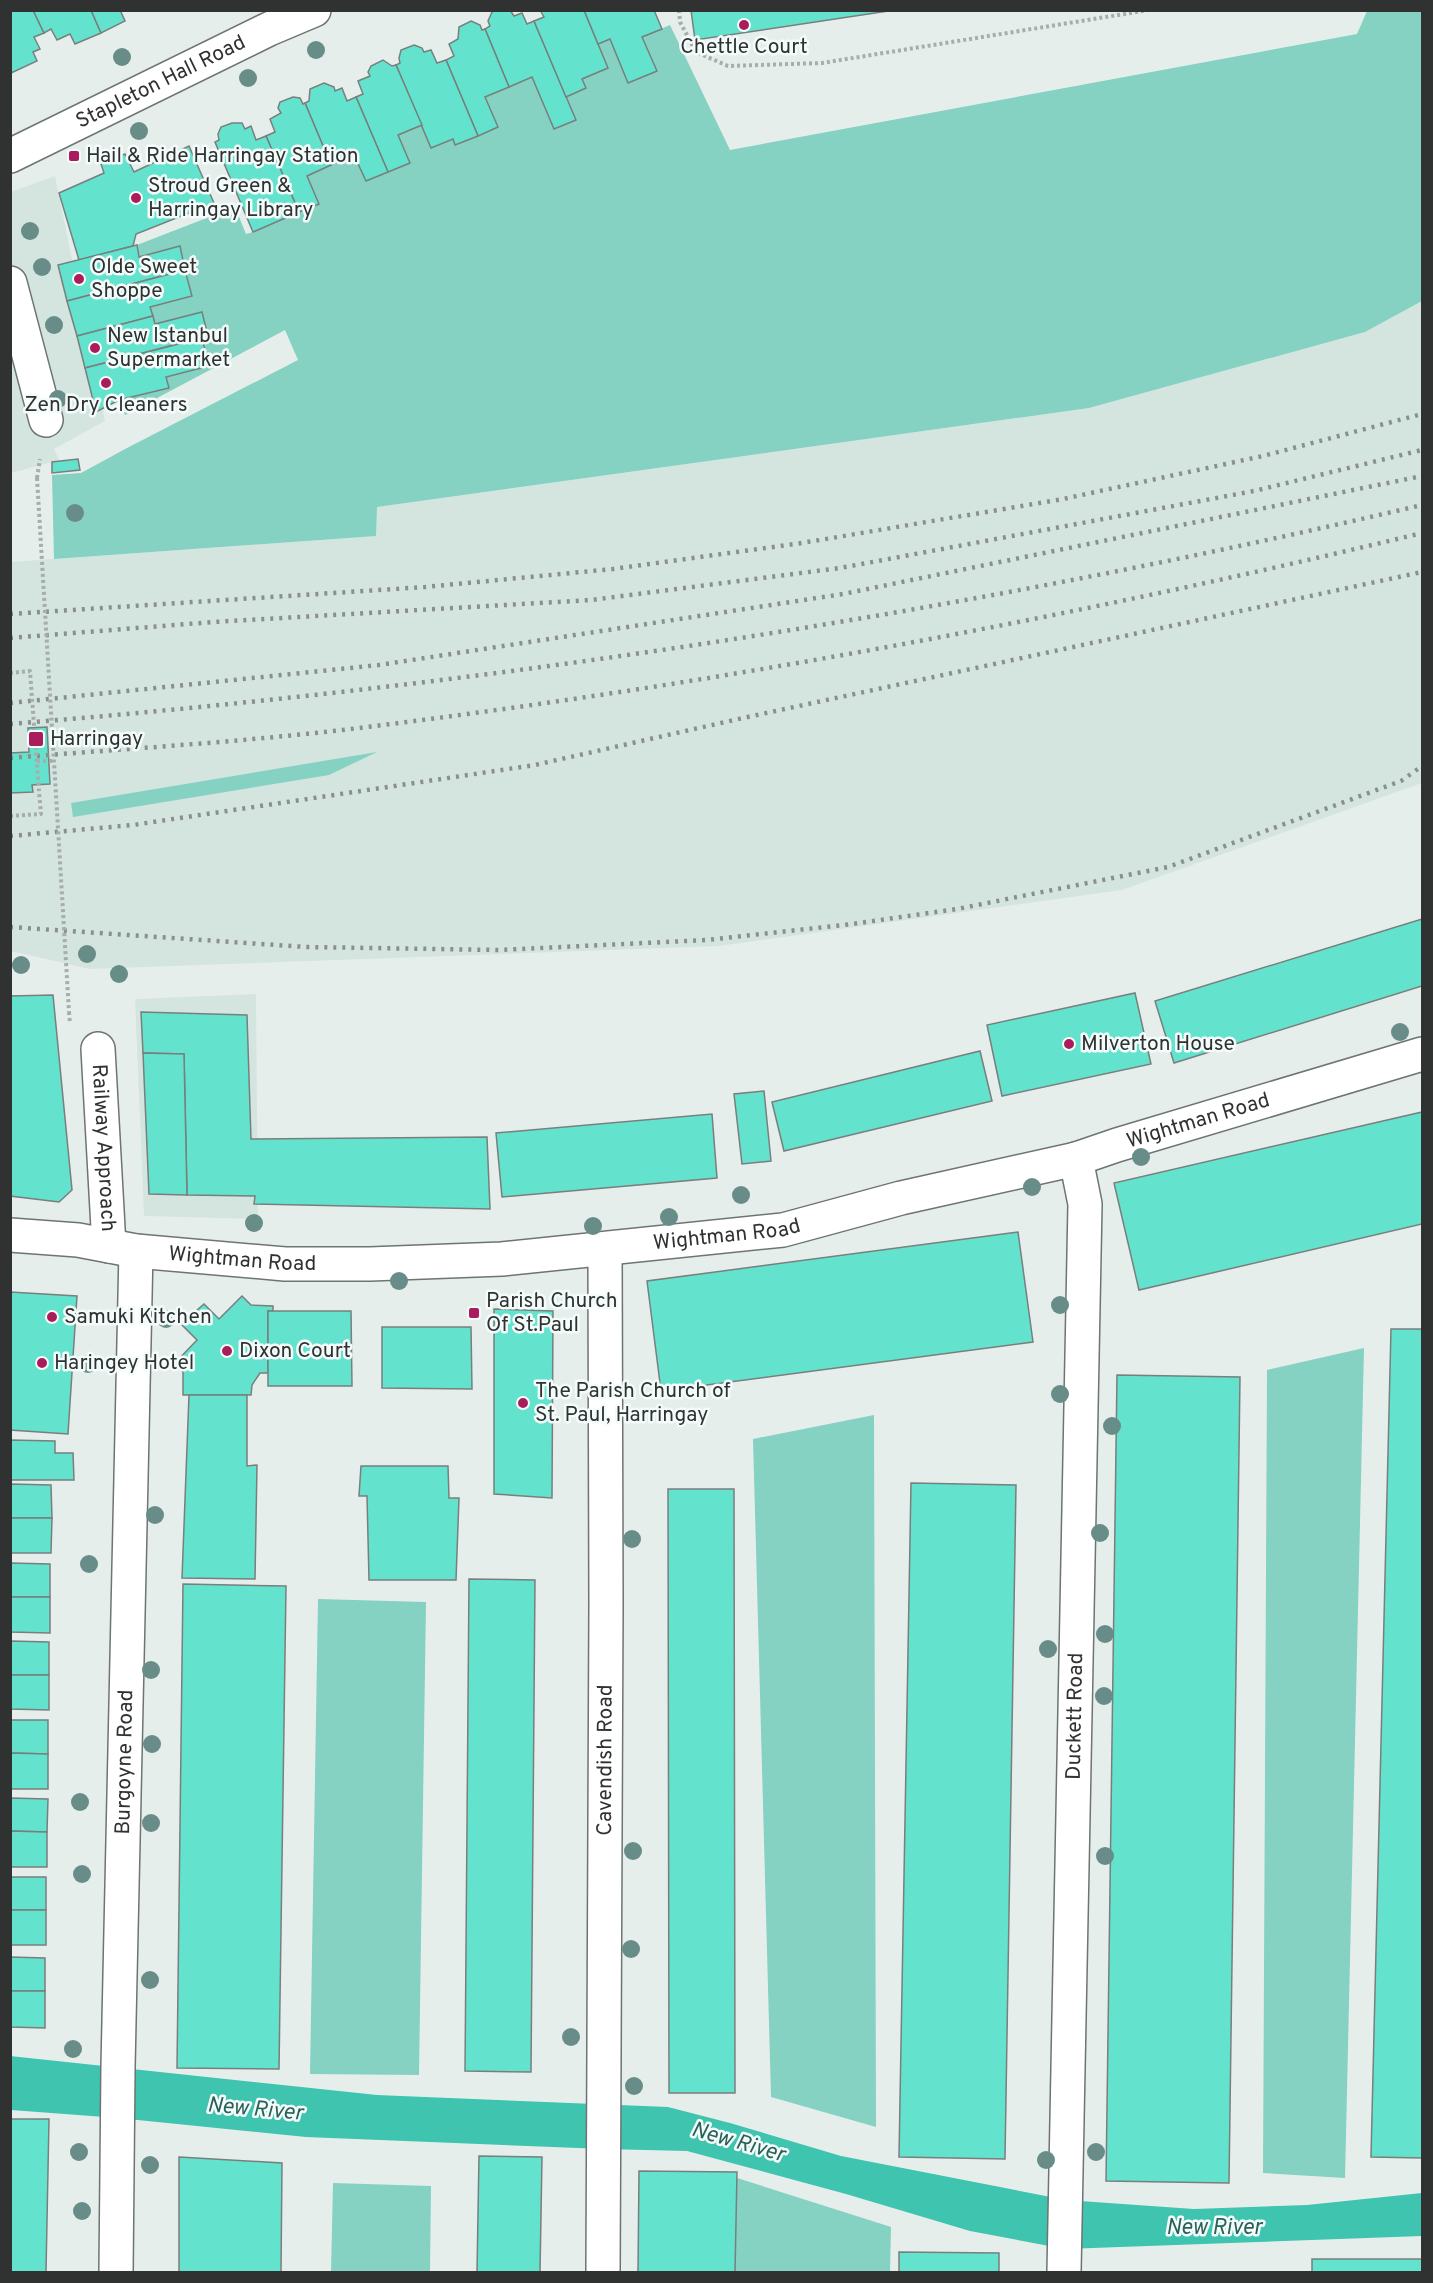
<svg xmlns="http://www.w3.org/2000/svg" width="1433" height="2283" viewBox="0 0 1433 2283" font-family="Overpass,sans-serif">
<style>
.built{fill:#d4e5e0}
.green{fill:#85d1c2}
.water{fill:#3fc4af}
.building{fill:#63e3cd;stroke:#787f7d;stroke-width:1.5}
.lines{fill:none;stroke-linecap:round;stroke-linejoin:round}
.minor-casing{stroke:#6d7473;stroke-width:36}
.major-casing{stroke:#6d7473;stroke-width:36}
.path{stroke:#a6adab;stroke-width:4;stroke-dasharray:3 3;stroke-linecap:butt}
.minor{stroke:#fff;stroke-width:33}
.major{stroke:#fff;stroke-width:33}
.rail{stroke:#8a8f8e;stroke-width:4.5;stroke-dasharray:3 6;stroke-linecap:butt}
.path-bridge{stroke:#a6adab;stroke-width:4;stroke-dasharray:3 3;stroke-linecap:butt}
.tree{fill:#688c87}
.poi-dot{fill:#aa1c5c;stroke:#f3fcfa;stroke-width:2}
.labels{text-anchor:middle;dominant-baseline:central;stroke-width:5;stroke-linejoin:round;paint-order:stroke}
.poi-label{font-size:21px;fill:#2f3231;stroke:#f3fcfa;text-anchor:start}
.street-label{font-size:21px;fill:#2f3231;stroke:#f3fcfa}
.water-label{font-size:22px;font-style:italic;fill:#2b6057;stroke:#f3fcfa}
</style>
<rect width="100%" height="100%" fill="#e6eeec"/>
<g class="built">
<path d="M55,176L105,421L54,449L59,460L11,473V192Z"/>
<path d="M1422,301V783L1122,890L719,946L90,969L11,951V562L375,536L377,507L1089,408L1365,332Z"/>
<path d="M256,994L258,1219L144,1216L135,999Z"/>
</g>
<g class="green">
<path d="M1367,11H1422V301L1365,332L1089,408L377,507L376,536L54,559L52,475L81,473L127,448L298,360L285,330L125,415L119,400L169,387L166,377L209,365L202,338L208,336L202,312L155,324L150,307L192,295L180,246L139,257L137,245L235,207L246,234L253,232L318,204L307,176L354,155L366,181L410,163L398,135L422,125L432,148L453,139L456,145L498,127L485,97L532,77L555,129L576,120L566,97L586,88L582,79L608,68L598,44L610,39L628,83L657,71L642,37L670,25L730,150L1357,34Z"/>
<path d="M377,752L329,775L73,817L71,803Z"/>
<path d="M1364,1348L1345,2178L1263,2173L1267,1370Z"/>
<path d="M874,1415L876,2127L771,2097L753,1439Z"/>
<path d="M318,1599L426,1602L419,2075L310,2074Z"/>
<path d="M734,2177L891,2227L890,2272H734Z"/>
<path d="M333,2183L431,2186L430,2272H331Z"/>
</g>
<path class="water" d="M10,2056L377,2095L668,2107L730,2123L841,2156L1066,2200L1194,2209L1307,2205L1422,2193V2236L1065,2249L970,2231L846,2194L687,2151L604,2149L306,2137L118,2118L11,2110Z"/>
<g class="building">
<path d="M10,10H33L44,33L34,37L40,49L33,52L37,61L11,73Z"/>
<path d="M33,10H91L101,33L75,44L70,34L57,40L51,29L44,33Z"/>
<path d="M91,10H120L125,21L101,33Z"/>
<path d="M496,10H510L514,16L522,13L527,24L534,21L576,120L554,129L532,77L509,87L485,29L490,26L488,21L492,12Z"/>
<path d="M540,10H584L608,68L582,79L586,88L566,97L534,21L544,17Z"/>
<path d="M584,10H654L662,29L642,37L657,71L628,83L610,39L598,44Z"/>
<path d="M691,10H895L695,40Z"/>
<path d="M471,21L480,25L482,30L485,29L509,87L485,97L498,127L478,136L446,60L454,56L449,44L458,39L459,27Z"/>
<path d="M414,45L422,48L424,52L431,50L437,63L446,60L478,136L455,145L453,139L431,148L396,65L400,63L399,58L401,50Z"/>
<path d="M383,60L392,66L396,65L422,125L398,135L410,163L388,172L356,97L363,94L358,81L370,76L368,72L371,66Z"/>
<path d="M324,83L334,87L335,91L342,88L347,101L356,97L388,172L366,181L354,155L331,165L305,103L309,101L310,89Z"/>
<path d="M293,97L300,98L303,104L305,103L331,165L307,176L319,204L299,212L266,136L275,132L270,119L281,113L278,108L280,102Z"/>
<path d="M232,123H242L245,129L251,126L256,140L266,136L299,212L253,232L215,142L219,140L218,134L221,127Z"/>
<path d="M189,146L214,203L136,234L133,246L79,260L59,193L104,173L101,164L125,154L134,172Z"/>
<path d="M137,245L139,257L180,246L185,270L67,301L58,265Z"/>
<path d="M185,270L192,296L150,307L153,316L77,336L67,301Z"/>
<path d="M202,312L208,336L85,368L77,336L153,316L155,324Z"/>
<path d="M202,338L209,366L166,377L169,388L119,400L96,412L85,368Z"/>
<path d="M78,459L80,470L52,473V462Z"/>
<path d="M47,727L50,784L32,785L33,792L10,793V753L29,752L28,728Z"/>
<path d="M1422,919V986L1174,1063L1155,1001Z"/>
<path d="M1135,993L1151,1064L1002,1096L987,1025Z"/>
<path d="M53,995L72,1190L59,1202L10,1196V996Z"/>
<path d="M141,1012L247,1015L251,1139L487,1137L490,1209L254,1204L255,1196L187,1195L184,1054L143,1053Z"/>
<path d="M980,1051L992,1101L784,1151L772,1102Z"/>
<path d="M143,1053L184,1054L187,1195L149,1194Z"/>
<path d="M764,1091L771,1161L742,1164L734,1094Z"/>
<path d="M1422,1112V1224L1139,1290L1114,1183Z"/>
<path d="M712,1114L717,1178L502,1197L496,1133Z"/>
<path d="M1018,1232L1033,1342L661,1391L647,1281Z"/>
<path d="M10,1292L77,1296L68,1434L10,1430Z"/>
<path d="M242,1296L251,1305L273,1306V1311H268V1373H260L252,1385L251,1395H183V1372L175,1363L197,1340L181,1324L204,1304L219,1319Z"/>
<path d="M494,1309L553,1311L552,1498L494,1494Z"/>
<path d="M268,1311H351L352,1386H268Z"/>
<path d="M382,1327H471L472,1389L382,1388Z"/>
<path d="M1391,1329H1422V2158L1371,2157Z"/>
<path d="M1117,1375L1240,1377L1229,2183L1106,2181Z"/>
<path d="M189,1395H247V1466L257,1465L255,1579L182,1578Z"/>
<path d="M10,1440L55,1441V1453H73L74,1480H10Z"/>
<path d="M361,1466H448L449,1498H459L456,1580H369L367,1496H359Z"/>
<path d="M911,1483L1016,1485L1005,2159L899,2157Z"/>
<path d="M10,1484L51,1485L52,1518H10Z"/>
<path d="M668,1489H734L735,2093H669Z"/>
<path d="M10,1518H52L51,1553H10Z"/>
<path d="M10,1563L50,1564V1597H10Z"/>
<path d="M469,1579L535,1580L531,2072L465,2071Z"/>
<path d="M183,1584L286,1586L279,2069L177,2068Z"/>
<path d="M10,1597H50V1633L10,1632Z"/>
<path d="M10,1641L49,1642V1675H10Z"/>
<path d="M10,1675H49V1710L10,1709Z"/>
<path d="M10,1720H48V1754L10,1753Z"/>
<path d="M10,1753L48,1754V1789H10Z"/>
<path d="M10,1798L48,1799L47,1832L10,1831Z"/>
<path d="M10,1831L47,1832V1867H10Z"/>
<rect x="10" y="1877" width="36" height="33"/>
<rect x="10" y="1910" width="36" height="35"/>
<path d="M10,1957L45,1958V1991H10Z"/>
<path d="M10,1991H45V2028L10,2027Z"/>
<path d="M10,2119H49L46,2272H10Z"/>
<path d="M479,2156L542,2157L540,2272H477Z"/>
<path d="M179,2157L282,2163L281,2272H179Z"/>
<path d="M639,2171L737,2172L735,2272H638Z"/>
<path d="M899,2252L999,2253V2272H899Z"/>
<rect x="1312" y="2259" width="110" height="13"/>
</g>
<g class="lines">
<g class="minor-casing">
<g id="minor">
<path id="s1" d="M10,156L269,29L314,10"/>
<path d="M10,283L46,420"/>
<path id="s2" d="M98,1049L109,1246"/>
<path id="s3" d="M116,2272L118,2067L136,1251"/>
<path id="s4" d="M603,2272L606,1605L605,1250"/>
<path id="s5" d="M1064,2272L1085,1204L1076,1159"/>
</g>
</g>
<g class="major-casing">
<g id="major">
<path id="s6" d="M10,1235L78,1240L136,1251L285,1264H370L502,1259L783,1230L901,1198L1076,1159L1117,1145L1422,1054"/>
</g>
</g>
<g class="path">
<path d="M679,10L680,22L696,52L728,66L822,63L1149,10"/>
<path d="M1219,10H1220"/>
<path d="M37,478L40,459"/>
<path d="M37,761H53"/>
<path d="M10,816L41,814L39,791"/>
<path d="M69,1012L70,1024"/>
</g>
<use href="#minor" class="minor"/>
<use href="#major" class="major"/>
<g class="rail">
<path d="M10,614L425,587L613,569L802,543L1063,499L1263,456L1422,414"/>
<path d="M10,638L213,622L591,600L840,568L1254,491L1422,450"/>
<path d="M10,703L379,665L843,594L1422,476"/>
<path d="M10,724C485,686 959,614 1422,505"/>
<path d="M10,758C135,748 260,741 383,725C733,681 1080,616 1422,533"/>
<path d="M10,836L133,825L535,765L743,718L1422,572"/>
<path d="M10,927L306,947L499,950L707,940L852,924L957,909L1168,867L1401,781L1422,766"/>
</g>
<g class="path-bridge">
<path d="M37,478L69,1012"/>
<path d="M10,673L30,671L39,791"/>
</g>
</g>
<g class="tree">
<circle cx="316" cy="50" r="9"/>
<circle cx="122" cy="57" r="9"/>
<circle cx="248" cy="78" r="9"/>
<circle cx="139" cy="131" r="9"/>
<circle cx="30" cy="231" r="9"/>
<circle cx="42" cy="267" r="9"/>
<circle cx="54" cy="325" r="9"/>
<circle cx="58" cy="399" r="9"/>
<circle cx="75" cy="513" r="9"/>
<circle cx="87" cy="954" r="9"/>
<circle cx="21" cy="965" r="9"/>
<circle cx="119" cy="974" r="9"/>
<circle cx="1400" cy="1032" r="9"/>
<circle cx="1141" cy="1157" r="9"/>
<circle cx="1032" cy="1187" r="9"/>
<circle cx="741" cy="1195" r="9"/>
<circle cx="669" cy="1217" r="9"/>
<circle cx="254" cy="1223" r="9"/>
<circle cx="593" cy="1226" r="9"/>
<circle cx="399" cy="1281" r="9"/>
<circle cx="1060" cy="1305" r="9"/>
<circle cx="166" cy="1319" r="9"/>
<circle cx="88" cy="1364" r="9"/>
<circle cx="1060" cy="1394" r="9"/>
<circle cx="1112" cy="1426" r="9"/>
<circle cx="155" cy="1515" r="9"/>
<circle cx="1100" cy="1533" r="9"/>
<circle cx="632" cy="1539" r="9"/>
<circle cx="89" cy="1564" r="9"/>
<circle cx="1105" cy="1634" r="9"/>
<circle cx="1048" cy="1649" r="9"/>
<circle cx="151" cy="1670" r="9"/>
<circle cx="1104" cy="1696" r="9"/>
<circle cx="152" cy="1744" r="9"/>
<circle cx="80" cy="1802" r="9"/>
<circle cx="151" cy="1823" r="9"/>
<circle cx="633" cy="1851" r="9"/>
<circle cx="1105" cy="1856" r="9"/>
<circle cx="82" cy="1874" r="9"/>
<circle cx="631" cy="1949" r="9"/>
<circle cx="150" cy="1980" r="9"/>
<circle cx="571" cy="2037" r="9"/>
<circle cx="73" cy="2049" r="9"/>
<circle cx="634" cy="2086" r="9"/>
<circle cx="79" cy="2152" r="9"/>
<circle cx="1096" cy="2152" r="9"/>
<circle cx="1046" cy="2160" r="9"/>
<circle cx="150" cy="2165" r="9"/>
<circle cx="82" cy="2211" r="9"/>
</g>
<g class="poi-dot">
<circle cx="744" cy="25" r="6"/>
<rect x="68" y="150" width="12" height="12" rx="3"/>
<circle cx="136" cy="198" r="6"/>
<circle cx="79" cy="279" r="6"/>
<circle cx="95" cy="348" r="6"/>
<circle cx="106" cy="383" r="6"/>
<rect x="28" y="731" width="16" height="16" rx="3"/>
<circle cx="1069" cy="1044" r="6"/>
<rect x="468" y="1307" width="12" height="12" rx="3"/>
<circle cx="52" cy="1317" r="6"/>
<circle cx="227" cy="1351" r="6"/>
<circle cx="42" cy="1363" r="6"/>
<circle cx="523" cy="1403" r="6"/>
</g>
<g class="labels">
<g class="poi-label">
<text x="744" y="47" text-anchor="middle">Chettle Court</text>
<text x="86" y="156">Hail &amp; Ride Harringay Station</text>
<text x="148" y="186">Stroud Green &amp;<tspan x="148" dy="24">Harringay Library</tspan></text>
<text x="91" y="267">Olde Sweet<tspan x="91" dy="24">Shoppe</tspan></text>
<text x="107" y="336">New Istanbul<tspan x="107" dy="24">Supermarket</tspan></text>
<text x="106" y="405" text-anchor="middle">Zen Dry Cleaners</text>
<text x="50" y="739">Harringay</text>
<text x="1081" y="1044">Milverton House</text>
<text x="486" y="1301">Parish Church<tspan x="486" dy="24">Of St.Paul</tspan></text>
<text x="64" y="1317">Samuki Kitchen</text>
<text x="239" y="1351">Dixon Court</text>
<text x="54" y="1363">Haringey Hotel</text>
<text x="535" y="1391">The Parish Church of<tspan x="535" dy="24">St. Paul, Harringay</tspan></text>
</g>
<g class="street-label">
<text stroke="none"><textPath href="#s1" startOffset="168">Stapleton Hall Road</textPath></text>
<text stroke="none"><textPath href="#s6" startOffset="1206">Wightman Road</textPath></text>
<text stroke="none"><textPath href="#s2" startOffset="99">Railway Approach</textPath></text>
<text stroke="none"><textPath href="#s6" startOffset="720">Wightman Road</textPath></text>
<text stroke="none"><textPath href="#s6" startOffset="234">Wightman Road</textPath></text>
<text stroke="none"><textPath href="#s5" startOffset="556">Duckett Road</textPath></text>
<text stroke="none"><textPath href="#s4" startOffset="512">Cavendish Road</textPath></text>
<text stroke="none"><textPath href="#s3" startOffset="510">Burgoyne Road</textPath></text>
</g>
<g class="water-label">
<text transform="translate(255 2110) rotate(5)">New River</text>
<text transform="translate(738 2143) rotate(16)">New River</text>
<text x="1214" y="2228">New River</text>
</g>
</g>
<rect width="1433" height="2283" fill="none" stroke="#2f3231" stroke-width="24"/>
</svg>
